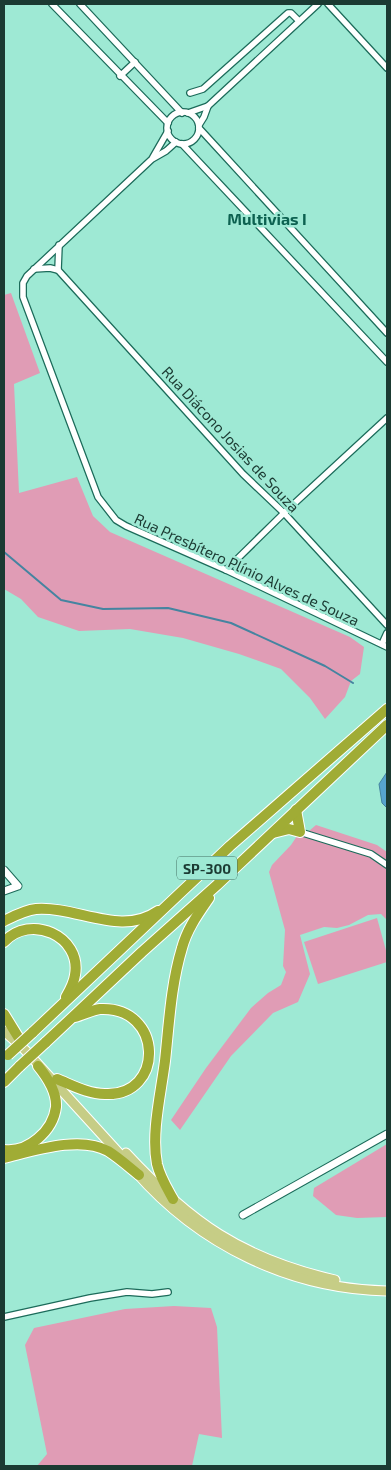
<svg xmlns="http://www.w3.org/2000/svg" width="391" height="1470" viewBox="0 0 391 1470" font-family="'Exo 2',sans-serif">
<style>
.green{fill:#e09cb5}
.water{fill:#57a4cf;stroke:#4584a0}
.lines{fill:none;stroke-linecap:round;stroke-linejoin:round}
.stream{stroke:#4584a0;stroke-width:2}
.minor-casing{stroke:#1c6b5a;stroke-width:8}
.tertiary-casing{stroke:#1c6b5a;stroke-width:9}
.primary-casing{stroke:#fff;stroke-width:11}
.motorway-casing{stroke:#fff;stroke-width:12}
.minor{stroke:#fff;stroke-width:5.5}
.tertiary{stroke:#fff;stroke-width:7}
.primary{stroke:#c6cd86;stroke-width:9}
.motorway{stroke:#a0ac35;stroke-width:10}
.motorway-bridge-casing{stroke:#fff;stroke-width:12;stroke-linecap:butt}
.motorway-bridge{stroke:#a0ac35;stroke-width:10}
.labels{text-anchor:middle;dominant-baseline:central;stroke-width:5;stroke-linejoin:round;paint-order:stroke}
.shield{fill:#9ee9d4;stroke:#426e63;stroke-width:1}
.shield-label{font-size:14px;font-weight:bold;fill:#1b3a32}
.street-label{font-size:15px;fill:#1b3a32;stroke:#9ee9d4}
.neighbourhood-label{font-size:16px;font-weight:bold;fill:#0c6150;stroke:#9ee9d4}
</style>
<rect width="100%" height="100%" fill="#9ee9d4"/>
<g class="green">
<path d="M11,293L40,373L14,384L19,493L77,477L93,516L110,532L350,637L364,647L360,674L351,681L345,697L325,719L310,698L281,669L239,654L183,638L130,629L79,631L38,617L21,599L4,589V295Z"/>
<path d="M316,825L377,845L387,852V920L381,914L368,915L349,925L337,928L324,927L300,935L310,974L298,1002L273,1013L231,1056L180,1130L171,1120L206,1068L251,1008L268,993L281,985L286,972L283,966L285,930L269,872L272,865L291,845L301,830L309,831Z"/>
<path d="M377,918L387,954V962L318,984L304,942Z"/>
<path d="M387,1144V1217L357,1218L336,1215L313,1196L314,1188Z"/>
<path d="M174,1306L211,1308L217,1327L222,1438L199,1434L192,1466H37L47,1454L25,1345L34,1328L125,1309Z"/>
</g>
<path class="water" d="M387,772V808L382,803L379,784Z"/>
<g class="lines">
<path class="stream" d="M4,552L61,600L103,609L168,608L231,623L325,666L353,683"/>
<g class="minor-casing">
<g id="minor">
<path d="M52,4L168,123"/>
<path d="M80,4L182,113"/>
<path d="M328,4L387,68"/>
<path d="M120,76L135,62"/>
<path d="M190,93L203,89L288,13H291L299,21"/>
<circle cx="183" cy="128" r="16"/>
<path d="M188,113L208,106L318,4"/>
<path d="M199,125L204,117L208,106"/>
<path d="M199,128L387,333"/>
<path d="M176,142L166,151L152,159L27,276L23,283V297L98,497L116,520L126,526L226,570L387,647"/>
<path d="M182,144L387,362"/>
<path d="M153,157L168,131"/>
<path d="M59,245L58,270L243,474L284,513L387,625"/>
<path d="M34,269L50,268L58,270"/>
<path d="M226,570L284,513L387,418"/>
<path d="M382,644L387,633"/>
<path d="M300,832L371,854L387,865"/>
<path d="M4,1317L90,1298L127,1292L152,1294L168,1292"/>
</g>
</g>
<g class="tertiary-casing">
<g id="tertiary">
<path d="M4,870L18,886L4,891"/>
<path d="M243,1215L387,1134"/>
</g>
</g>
<g class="primary-casing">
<g id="primary">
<path d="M4,1031L25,1050L127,1162"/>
<path d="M126,1153C191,1223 241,1258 335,1280"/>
<path d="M135,1171C199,1245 290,1289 387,1291"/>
</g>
</g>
<g class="motorway-casing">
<g id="motorway">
<path d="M273,833L289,829L300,832L296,810"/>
<path d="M4,921C14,916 25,910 36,909C77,906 121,937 158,911"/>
<path d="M4,942C30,913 82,936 75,975C74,983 70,990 66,997"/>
<path d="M4,1014L20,1040"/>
<path d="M32,1033L230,846L387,709"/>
<path d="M45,1043L142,952L217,885L387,725"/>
<path d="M57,1079C72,1085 88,1094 105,1094C165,1097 164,1006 100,1009C92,1010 83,1015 75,1017"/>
<path d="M4,1082L20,1066"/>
<path d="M4,1150C28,1153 53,1131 56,1107C57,1092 47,1077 38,1066"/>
<path d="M4,1158C33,1151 80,1135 108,1151C119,1158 129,1167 139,1175"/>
<path d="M173,1199C167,1188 160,1177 157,1164C151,1133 161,1093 165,1061C169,1024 171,984 182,948C187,929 198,914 209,898"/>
</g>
</g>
<use href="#minor" class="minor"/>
<use href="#tertiary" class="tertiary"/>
<use href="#primary" class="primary"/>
<use href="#motorway" class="motorway"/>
<g class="motorway-bridge-casing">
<g id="motorway-bridge">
<path d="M8,1055L32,1033"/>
<path d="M20,1066L45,1043"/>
</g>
</g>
<use href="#motorway-bridge" class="motorway-bridge"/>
</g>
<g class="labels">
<rect class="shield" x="177" y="856.5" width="60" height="23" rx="4"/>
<g class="shield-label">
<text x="207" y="868">SP-300</text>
</g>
<g class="street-label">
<text transform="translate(231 439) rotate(47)">Rua Diácono Josias de Souza</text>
<text transform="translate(247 569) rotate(25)">Rua Presbítero Plínio Alves de Souza</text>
</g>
<g class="neighbourhood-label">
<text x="267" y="218">Multivias I</text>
</g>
</g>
<rect width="391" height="1470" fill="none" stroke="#1b3a32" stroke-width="10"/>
</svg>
